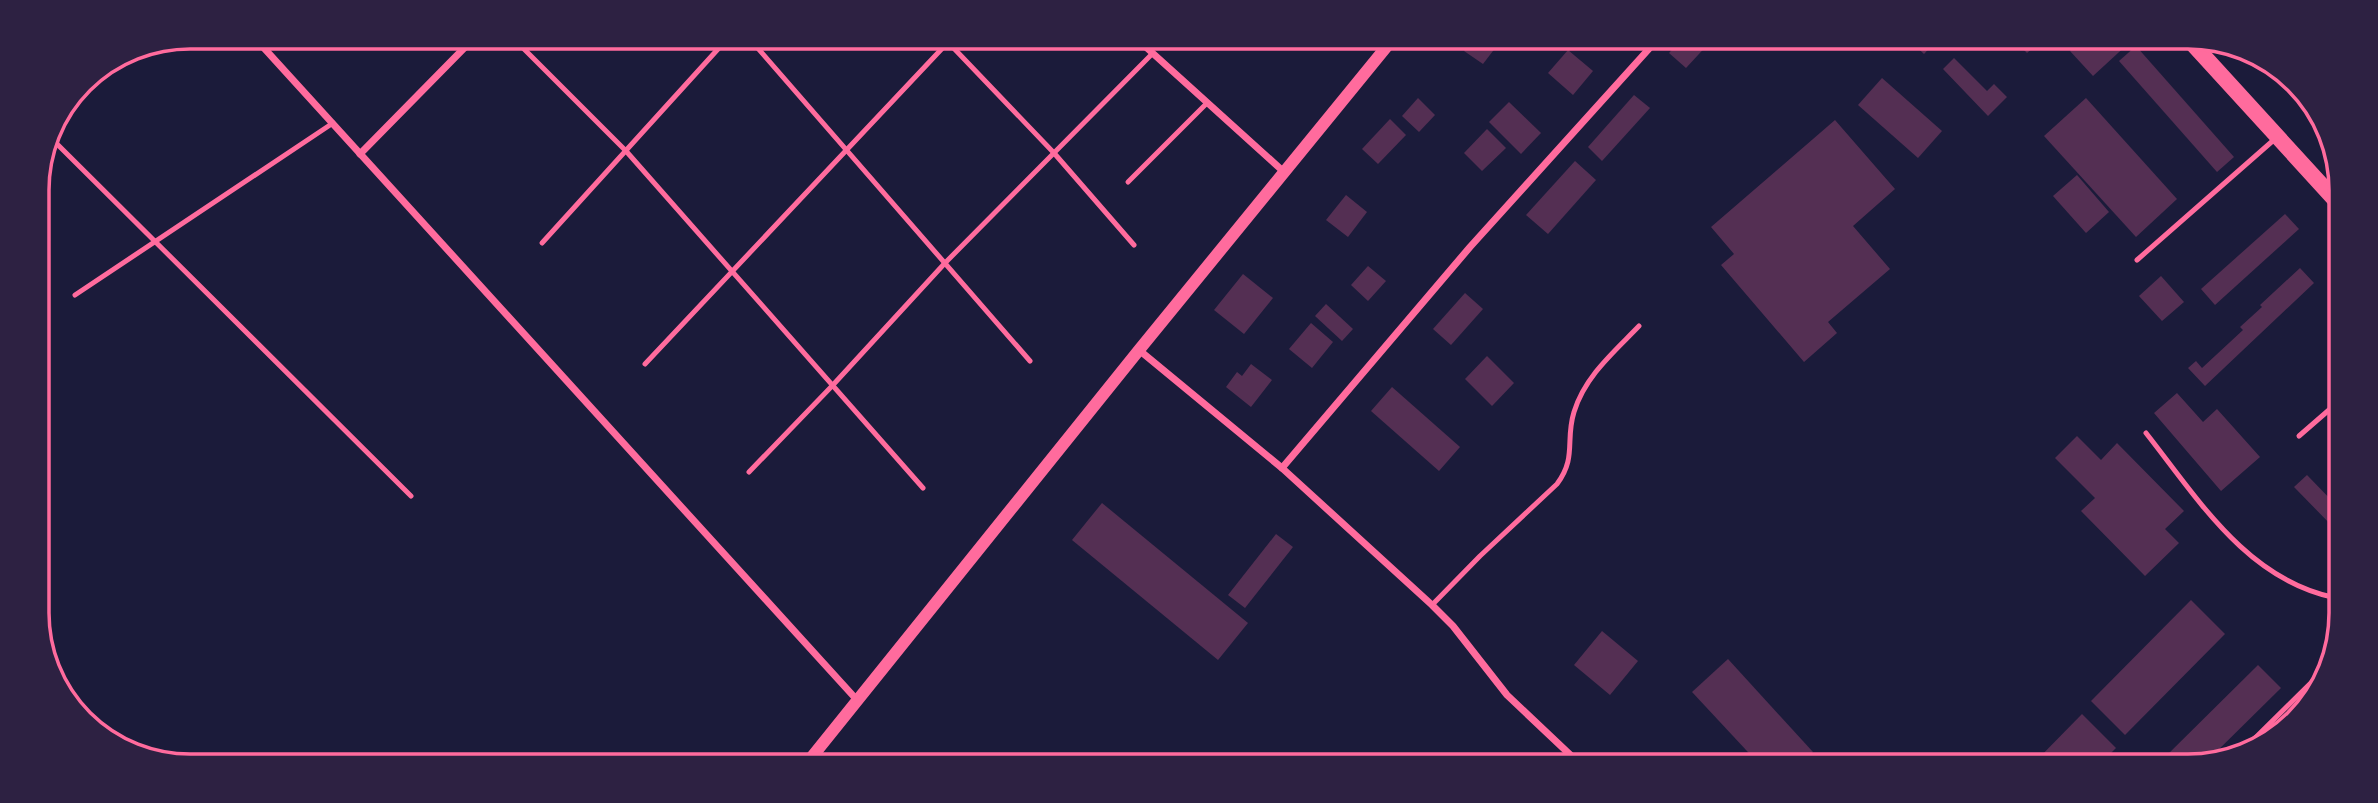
<svg xmlns="http://www.w3.org/2000/svg" width="2378" height="803" viewBox="0 0 2378 803" font-family="'Alegreya Sans',sans-serif">
<style>
.building{fill:#542f53}
.lines{fill:none;stroke-linecap:round;stroke-linejoin:round}
.service{stroke:#ff6b9d;stroke-width:5}
.minor{stroke:#ff6b9d;stroke-width:7}
.tertiary{stroke:#ff6b9d;stroke-width:12}
.primary{stroke:#ff6b9d;stroke-width:16}
.rim{fill:none;stroke:#ff6b9d;stroke-width:3.5}
</style>
<rect width="100%" height="100%" fill="#1b1b3a"/>
<g class="building">
<path d="M1472,40H1487L1496,47L1483,64L1464,51Z"/>
<path d="M1680,41H1711L1686,68L1669,53Z"/>
<path d="M1910,41H1936L1924,54Z"/>
<path d="M2016,42H2040L2027,53Z"/>
<path d="M2080,42H2130L2093,76L2070,51Z"/>
<path d="M2136,46L2234,157L2217,172L2119,61Z"/>
<path d="M1568,50L1593,71L1573,95L1548,73Z"/>
<path d="M1954,58L1987,91L1994,84L2007,97L1988,116L1943,69Z"/>
<path d="M1882,78L1942,131L1918,158L1858,105Z"/>
<path d="M2288,79L2303,89L2307,98L2305,100Z"/>
<path d="M1634,95L1650,108L1602,161L1588,147Z"/>
<path d="M1418,98L1435,115L1419,132L1402,116Z"/>
<path d="M2086,98L2177,199L2136,237L2044,136Z"/>
<path d="M1509,102L1541,133L1521,154L1489,122Z"/>
<path d="M1390,119L1406,135L1378,164L1362,149Z"/>
<path d="M1835,120L1895,189L1853,226L1890,269L1828,322L1837,333L1804,362L1721,265L1734,254L1711,227Z"/>
<path d="M1487,129L1506,148L1482,171L1464,153Z"/>
<path d="M1575,161L1596,180L1548,234L1526,215Z"/>
<path d="M2077,175L2109,212L2086,233L2053,196Z"/>
<path d="M1346,195L1367,212L1348,237L1326,220Z"/>
<path d="M2285,214L2299,229L2215,305L2201,289Z"/>
<path d="M1368,266L1386,281L1368,301L1351,285Z"/>
<path d="M2300,268L2314,283L2205,386L2188,368L2196,361L2202,368L2243,330L2240,327L2262,307L2260,305Z"/>
<path d="M1243,274L1273,298L1244,334L1214,310Z"/>
<path d="M2161,276L2184,302L2162,321L2139,296Z"/>
<path d="M1465,293L1483,309L1451,345L1433,329Z"/>
<path d="M1326,304L1353,329L1342,341L1315,316Z"/>
<path d="M1311,323L1333,342L1312,368L1289,349Z"/>
<path d="M1487,356L1514,383L1492,406L1465,379Z"/>
<path d="M1251,364L1272,380L1251,407L1226,387L1237,372L1242,376Z"/>
<path d="M1392,387L1460,447L1439,471L1371,411Z"/>
<path d="M2177,393L2203,422L2217,409L2260,457L2221,491L2154,413Z"/>
<path d="M2077,436L2101,460L2117,443L2184,511L2165,529L2179,543L2145,576L2081,511L2095,498L2055,458Z"/>
<path d="M2307,475L2337,506V531L2294,487Z"/>
<path d="M1102,503L1248,623L1218,660L1072,540Z"/>
<path d="M1276,534L1293,547L1245,608L1228,595Z"/>
<path d="M2191,600L2225,634L2125,735L2091,701Z"/>
<path d="M1602,631L1638,661L1610,695L1574,665Z"/>
<path d="M1728,659L1813,752L1798,765H1760L1692,692Z"/>
<path d="M2258,665L2281,688L2205,763L2198,766H2165L2161,761Z"/>
<path d="M2082,714L2116,748L2098,766H2031Z"/>
</g>
<g class="lines">
<g class="service">
<path d="M527,38L520,45L626,151L923,488"/>
<path d="M749,38L1030,361"/>
<path d="M945,39L1054,153L1134,245"/>
<path d="M49,136L411,496"/>
<path d="M1128,182L1206,104"/>
<path d="M542,243L728,38"/>
<path d="M2137,260L2276,138"/>
<path d="M75,295L333,123"/>
<path d="M645,364L951,39"/>
<path d="M2146,433C2198,499 2247,580 2336,598"/>
<path d="M2299,436L2337,403"/>
<path d="M749,472L832,386L945,263L1152,54"/>
<path d="M1432,605L1480,556L1557,484C1577,457 1565,441 1574,412C1585,376 1614,352 1639,326"/>
<path d="M2245,748L2326,668"/>
</g>
<g class="minor">
<path d="M254,37L857,700"/>
<path d="M1137,39L1284,172"/>
<path d="M360,154L475,37"/>
<path d="M1139,350L1282,468L1432,605L1453,626L1507,695L1580,764"/>
<path d="M1282,468L1470,247L1656,41"/>
</g>
<path class="tertiary" d="M807,763L1139,350L1392,40"/>
<path class="primary" d="M2191,42L2338,203"/>
</g>
<path d="M0 0H2378V803H0ZM190 49H2188A141 141 0 0 1 2329 190V613A141 141 0 0 1 2188 754H190A141 141 0 0 1 49 613V190A141 141 0 0 1 190 49Z" fill="#2d2142" fill-rule="evenodd"/>
<path class="rim" d="M190 49H2188A141 141 0 0 1 2329 190V613A141 141 0 0 1 2188 754H190A141 141 0 0 1 49 613V190A141 141 0 0 1 190 49Z"/>
</svg>
